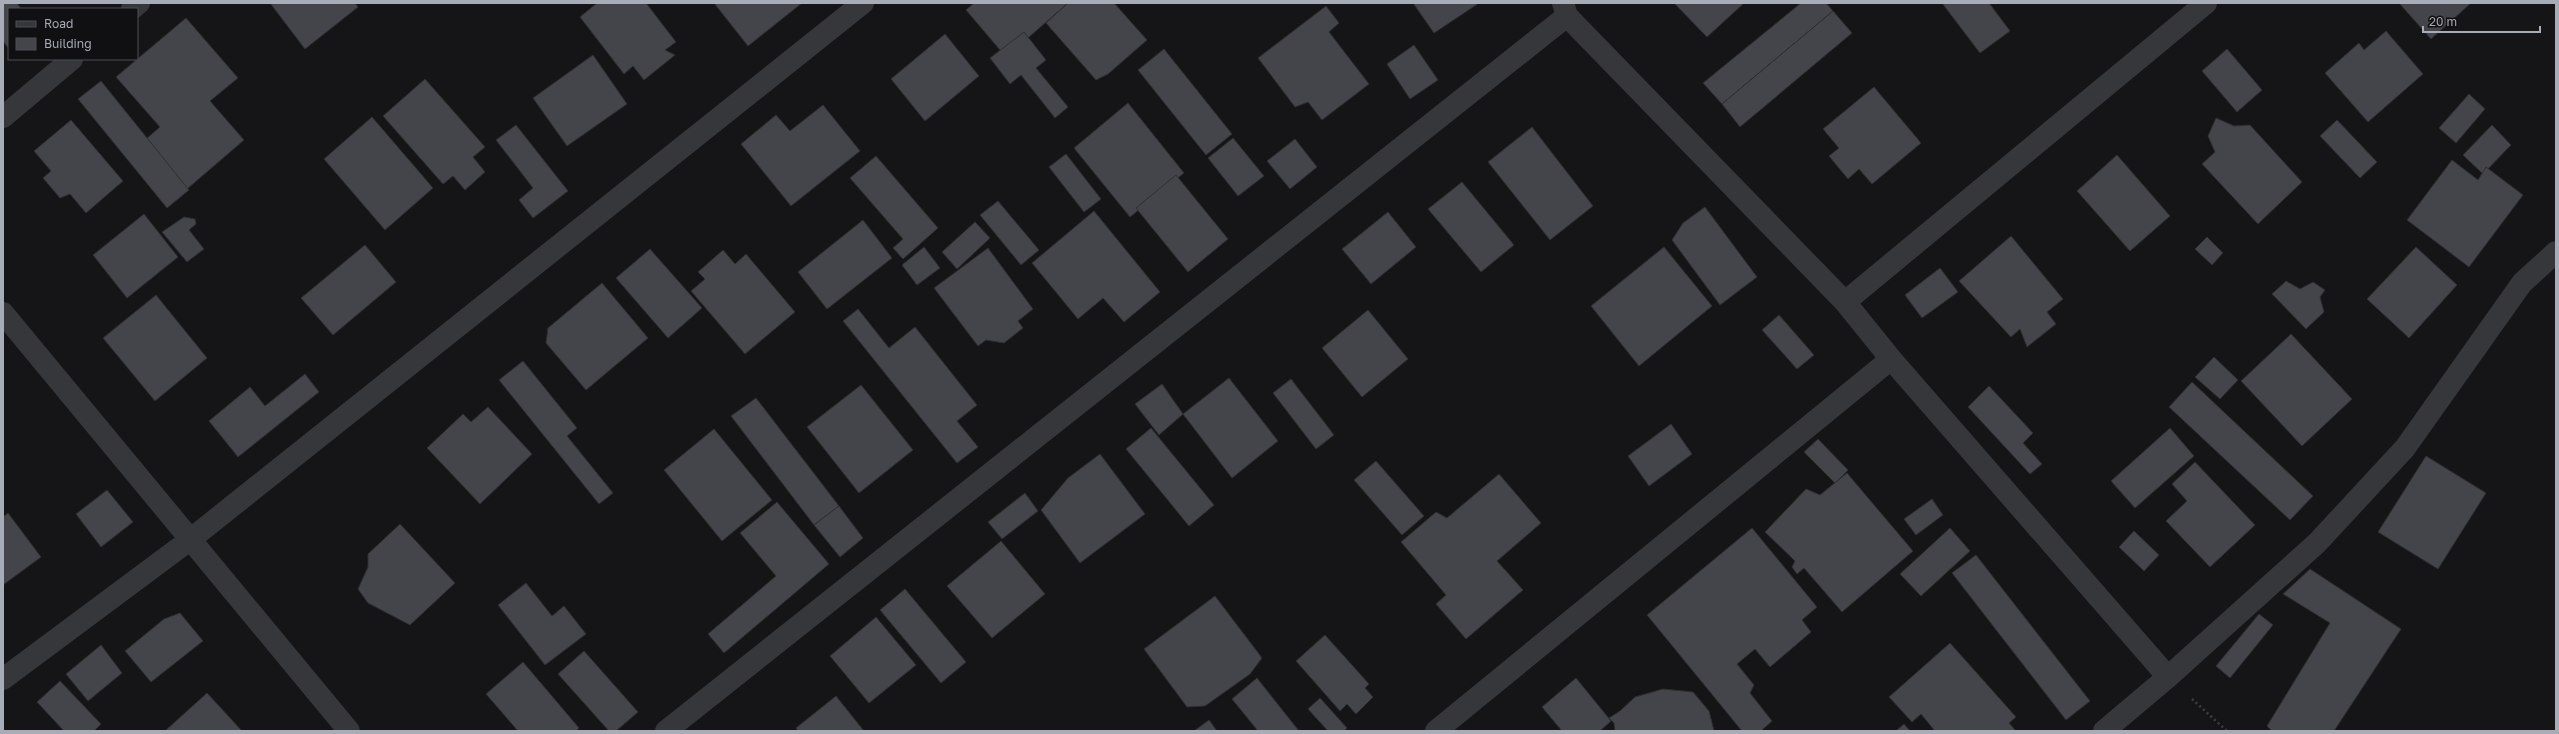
<svg xmlns="http://www.w3.org/2000/svg" width="2559" height="734" viewBox="0 0 2559 734" font-family="'Golos Text',sans-serif">
<style>
.building{fill:#44454a;stroke:#2f2f32}
.lines{fill:none;stroke-linecap:round;stroke-linejoin:round}
.path{stroke:#3c3e42;stroke-width:2.5;stroke-dasharray:2 3;stroke-linecap:butt}
.minor{stroke:#36373b;stroke-width:22}
.tertiary{stroke:#36373b;stroke-width:22}
</style>
<rect width="100%" height="100%" fill="#151517"/>
<g class="building">
<path d="M3,3H17L21,9H9V49L3,41Z"/>
<path d="M270,3H355L358,7L305,49Z"/>
<path d="M597,3H646L676,42L665,50L675,55L644,80L633,66L624,74L580,17Z"/>
<path d="M714,3H802L748,46Z"/>
<path d="M974,3H1068L1006,57L966,10Z"/>
<path d="M1068,3H1114L1147,40L1108,74L1096,80L1046,23Z"/>
<path d="M1413,3H1479L1434,33Z"/>
<path d="M1674,3H1742L1743,4L1707,37Z"/>
<path d="M1801,3H1826L1833,11L1722,104L1703,83Z"/>
<path d="M1942,3H1989L2010,31L1980,53Z"/>
<path d="M2399,3H2471L2431,39Z"/>
<path d="M1326,6L1339,23L1329,32L1369,84L1322,120L1308,102L1295,107L1258,58Z"/>
<path d="M1833,11L1852,33L1740,127L1722,104Z"/>
<path d="M186,18L238,78L210,101L244,140L187,189L145,140L160,127L116,77Z"/>
<path d="M2386,31L2423,74L2368,122L2325,73L2359,43L2364,50Z"/>
<path d="M1024,32L1046,60L1036,68L1068,107L1055,118L1021,75L1010,84L990,58Z"/>
<path d="M945,34L979,76L925,121L891,79Z"/>
<path d="M1414,45L1438,80L1410,99L1387,64Z"/>
<path d="M1164,49L1232,134L1206,155L1138,70Z"/>
<path d="M2227,49L2262,90L2237,112L2202,71Z"/>
<path d="M593,55L627,104L567,146L533,98Z"/>
<path d="M425,79L485,147L473,157L485,172L465,190L453,176L443,184L383,116Z"/>
<path d="M101,81L189,190L167,208L78,99Z"/>
<path d="M1874,87L1921,143L1872,184L1859,169L1848,179L1829,156L1839,148L1823,129Z"/>
<path d="M2469,94L2485,109L2456,143L2439,128Z"/>
<path d="M1128,103L1184,173L1130,217L1074,148Z"/>
<path d="M823,105L860,151L791,206L741,144L776,115L790,131Z"/>
<path d="M372,117L433,188L385,230L324,159Z"/>
<path d="M2216,118L2234,126L2250,125L2302,182L2258,224L2202,164L2215,152L2208,136Z"/>
<path d="M71,120L123,181L86,213L70,194L60,198L43,178L51,171L34,151Z"/>
<path d="M2337,120L2377,162L2360,178L2320,136Z"/>
<path d="M516,125L568,191L533,218L519,200L533,188L496,140Z"/>
<path d="M2492,125L2511,145L2483,174L2463,155Z"/>
<path d="M1532,127L1593,206L1550,240L1488,162Z"/>
<path d="M1233,138L1264,176L1238,196L1208,158Z"/>
<path d="M1295,139L1317,167L1290,189L1267,161Z"/>
<path d="M1066,154L1101,199L1084,212L1049,167Z"/>
<path d="M2117,155L2170,216L2130,251L2077,191Z"/>
<path d="M876,156L938,228L903,259L893,248L903,239L850,178Z"/>
<path d="M2452,160L2478,180L2486,167L2523,195L2469,267L2407,220Z"/>
<path d="M1176,175L1228,239L1188,272L1136,208Z"/>
<path d="M1462,182L1514,245L1481,272L1428,209Z"/>
<path d="M998,201L1039,250L1021,265L980,215Z"/>
<path d="M1705,207L1757,277L1720,305L1672,240L1683,223Z"/>
<path d="M1094,211L1160,292L1124,322L1103,298L1078,319L1032,263Z"/>
<path d="M1388,212L1416,247L1371,284L1342,249Z"/>
<path d="M144,214L178,257L127,298L93,255Z"/>
<path d="M184,217L195,219L196,224L189,230L204,249L187,262L162,232Z"/>
<path d="M863,220L892,258L827,309L798,272Z"/>
<path d="M975,222L990,238L957,269L942,252Z"/>
<path d="M2011,236L2063,299L2047,312L2056,324L2027,347L2020,329L2011,337L1959,281Z"/>
<path d="M2207,237L2223,253L2212,265L2195,249Z"/>
<path d="M365,245L396,282L333,335L301,298Z"/>
<path d="M924,247L940,268L917,285L902,265Z"/>
<path d="M1664,247L1712,306L1639,366L1591,306Z"/>
<path d="M2416,247L2457,285L2409,338L2367,299Z"/>
<path d="M988,248L1033,309L1018,321L1023,328L1004,343L986,340L978,346L934,288Z"/>
<path d="M650,249L702,308L668,338L616,278Z"/>
<path d="M723,250L735,264L746,254L795,312L745,354L691,291L705,279L698,272Z"/>
<path d="M1940,268L1958,292L1922,318L1905,295Z"/>
<path d="M2286,281L2300,289L2313,282L2325,290L2320,297L2324,312L2306,329L2272,294Z"/>
<path d="M602,283L648,338L586,390L546,343L548,328Z"/>
<path d="M156,295L207,358L155,401L103,338Z"/>
<path d="M858,309L889,348L915,327L977,405L957,421L978,447L957,463L843,321Z"/>
<path d="M1368,310L1408,359L1362,397L1322,348Z"/>
<path d="M1779,315L1814,355L1797,369L1762,330Z"/>
<path d="M2291,334L2352,399L2302,446L2241,381Z"/>
<path d="M2214,357L2238,380L2220,399L2195,377Z"/>
<path d="M523,361L577,428L567,436L613,493L599,504L499,380Z"/>
<path d="M305,374L319,392L238,457L209,421L250,387L265,406Z"/>
<path d="M1229,378L1278,441L1232,478L1183,414Z"/>
<path d="M1291,379L1334,435L1316,449L1273,393Z"/>
<path d="M2192,382L2313,496L2290,520L2169,407Z"/>
<path d="M1162,384L1183,414L1159,435L1135,404Z"/>
<path d="M861,385L913,450L859,493L807,427Z"/>
<path d="M1989,386L2033,433L2023,443L2042,464L2030,474L1968,407Z"/>
<path d="M756,398L839,506L814,525L731,416Z"/>
<path d="M488,407L532,454L480,504L427,448L463,414L471,422Z"/>
<path d="M1671,424L1692,454L1649,486L1628,456Z"/>
<path d="M1151,428L1214,505L1189,526L1126,449Z"/>
<path d="M2170,428L2194,456L2135,508L2111,481Z"/>
<path d="M714,429L772,500L722,541L664,470Z"/>
<path d="M1818,439L1848,470L1835,483L1804,452Z"/>
<path d="M1100,454L1145,514L1080,563L1041,510L1068,478Z"/>
<path d="M2426,456L2486,493L2438,569L2378,532Z"/>
<path d="M1376,461L1424,516L1402,535L1354,480Z"/>
<path d="M2195,462L2255,525L2210,567L2166,521L2187,501L2172,484Z"/>
<path d="M1847,473L1913,551L1842,612L1804,568L1797,574L1792,567L1795,561L1765,532L1806,489L1820,495Z"/>
<path d="M1499,474L1541,523L1497,561L1523,590L1466,639L1436,604L1446,595L1401,542L1436,512L1447,518Z"/>
<path d="M107,490L133,522L101,547L76,514Z"/>
<path d="M1025,493L1038,511L1002,539L988,522Z"/>
<path d="M1932,499L1943,515L1916,535L1904,519Z"/>
<path d="M777,502L829,564L724,653L708,634L776,576L740,533Z"/>
<path d="M839,506L863,538L840,557L814,525Z"/>
<path d="M8,513L41,557L3,585V517Z"/>
<path d="M400,524L455,583L410,625L368,603L358,589L368,567V554Z"/>
<path d="M1752,528L1817,607L1802,620L1811,632L1770,667L1755,649L1737,664L1754,685L1750,693L1772,721L1761,731H1742L1647,615Z"/>
<path d="M1950,528L1970,551L1921,596L1900,574Z"/>
<path d="M2134,531L2159,555L2144,571L2119,547Z"/>
<path d="M1001,541L1045,594L992,638L947,586Z"/>
<path d="M1976,555L2090,701L2066,720L1952,573Z"/>
<path d="M2310,569L2401,629L2334,731H2272L2267,726L2330,623L2283,594Z"/>
<path d="M526,583L552,616L564,606L586,634L545,665L498,605Z"/>
<path d="M905,589L966,662L941,683L880,610Z"/>
<path d="M1215,596L1262,658L1250,674L1205,706L1187,707L1144,649Z"/>
<path d="M180,613L203,641L151,682L125,651L164,619Z"/>
<path d="M2259,614L2273,625L2230,678L2216,666Z"/>
<path d="M876,617L916,665L869,703L830,656Z"/>
<path d="M1325,635L1369,684L1365,688L1373,697L1356,714L1347,704L1340,711L1296,661Z"/>
<path d="M1950,643L2016,717L2009,723L2016,731H1935L1921,714L1912,722L1889,697Z"/>
<path d="M101,645L122,673L88,701L66,674Z"/>
<path d="M584,651L638,712L616,731H609L558,674Z"/>
<path d="M523,662L579,728L576,731H518L486,694Z"/>
<path d="M1257,678L1299,731H1258L1232,699Z"/>
<path d="M1576,678L1611,721L1600,731H1562L1542,707Z"/>
<path d="M60,681L101,724L94,731H64L37,702Z"/>
<path d="M1663,689L1693,692L1709,711L1714,731H1615L1614,723L1609,718L1620,711L1635,697Z"/>
<path d="M207,693L242,731H165Z"/>
<path d="M836,696L864,731H798L796,728Z"/>
<path d="M1320,698L1347,728L1344,731H1328L1308,709Z"/>
<path d="M1209,720L1217,731H1194Z"/>
<path d="M1904,724L1910,731H1896Z"/>
</g>
<g class="lines">
<path class="path" d="M2192,699L2227,731"/>
<g class="minor">
<path d="M1563,3L1567,16L1845,302L1891,359L2168,677"/>
<path d="M1845,302L2206,3"/>
<path d="M3,313L349,731"/>
<path d="M3,679L191,539L863,3"/>
<path d="M666,731L1567,16"/>
<path d="M1436,731L1891,359"/>
<path d="M2104,731L2168,677L2317,543L2405,448L2522,283L2556,252"/>
</g>
<g class="tertiary">
<path d="M132,9L139,3"/>
<path d="M3,117L72,59"/>
</g>
</g>
<rect width="2559" height="734" fill="none" stroke="#a8acb6" stroke-width="8"/>
<rect x="8" y="8" width="130" height="52" fill="#101012" stroke="#4d4e54"/>
<rect x="16" y="21" width="20" height="6" fill="#36373b" stroke="#4d4e54"/>
<text x="44" y="28" font-size="12" fill="#a8acb6">Road</text>
<rect x="16" y="38" width="20" height="12" fill="#44454a" stroke="#4d4e54"/>
<text x="44" y="48" font-size="12" fill="#a8acb6">Building</text>
<path d="M2423 26v6h117v-6" fill="none" stroke="#a8acb6" stroke-width="2"/>
<text x="2429" y="26" font-size="12" fill="#a8acb6" stroke="#101012" stroke-width="3" paint-order="stroke">20 m</text>
</svg>
